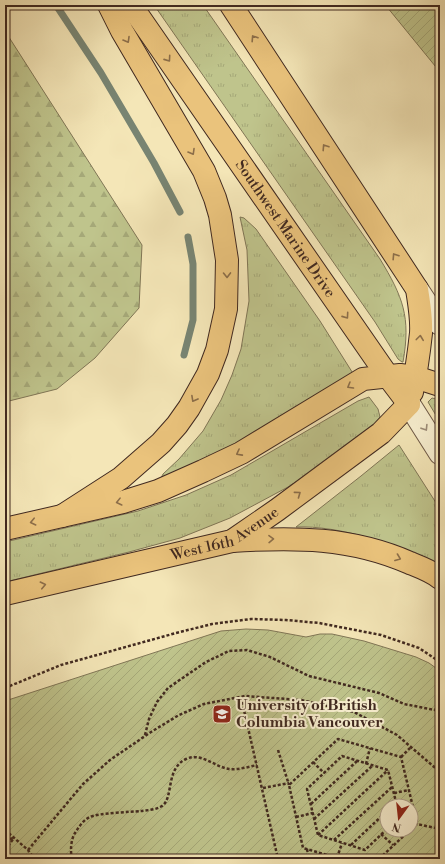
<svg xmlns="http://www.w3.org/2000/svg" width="445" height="864" viewBox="0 0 445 864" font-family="'Libre Bodoni',serif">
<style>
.grass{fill:url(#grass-tufts);stroke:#807656}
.forest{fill:url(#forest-firs);stroke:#807656}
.garden{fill:url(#garden-furrows);stroke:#807656;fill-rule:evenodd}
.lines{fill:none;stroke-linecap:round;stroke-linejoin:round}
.stream{stroke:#788472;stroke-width:7}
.minor-casing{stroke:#6d5846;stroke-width:24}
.major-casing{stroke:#402920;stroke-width:24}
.path{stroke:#402920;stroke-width:2.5;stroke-dasharray:3 2;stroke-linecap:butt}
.minor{stroke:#f8efd0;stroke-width:22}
.major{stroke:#eac37c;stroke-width:22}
.oneway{stroke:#8c6e49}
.oneway2{stroke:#9c8c78}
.labels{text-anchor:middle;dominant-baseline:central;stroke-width:4;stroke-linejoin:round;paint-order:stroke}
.street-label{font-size:15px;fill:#402920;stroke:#f8efd0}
.poi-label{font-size:15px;font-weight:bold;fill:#402920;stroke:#f8efd0;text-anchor:start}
</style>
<defs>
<pattern id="grass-tufts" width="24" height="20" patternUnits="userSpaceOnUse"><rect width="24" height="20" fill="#bfc48c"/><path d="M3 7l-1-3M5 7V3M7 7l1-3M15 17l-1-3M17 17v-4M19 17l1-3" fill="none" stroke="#a5a878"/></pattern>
<pattern id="forest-firs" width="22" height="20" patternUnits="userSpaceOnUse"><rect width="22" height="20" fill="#bfc48c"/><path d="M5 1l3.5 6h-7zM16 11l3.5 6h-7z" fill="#a5a878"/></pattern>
<pattern id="garden-furrows" width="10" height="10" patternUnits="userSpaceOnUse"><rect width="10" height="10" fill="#bfc48c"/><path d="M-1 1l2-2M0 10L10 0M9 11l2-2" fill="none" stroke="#a5a878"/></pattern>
</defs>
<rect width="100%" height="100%" fill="#f4e6b7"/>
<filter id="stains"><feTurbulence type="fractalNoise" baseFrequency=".005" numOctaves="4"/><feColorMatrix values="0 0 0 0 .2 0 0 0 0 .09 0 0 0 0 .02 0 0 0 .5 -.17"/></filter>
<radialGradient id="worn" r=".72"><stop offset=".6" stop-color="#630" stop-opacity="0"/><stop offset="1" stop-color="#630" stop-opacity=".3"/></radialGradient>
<g class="grass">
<path d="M154,5H203L380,259C403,297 411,317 403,362H402L398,359L375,322Z"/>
<path d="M240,217L244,218L256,229L320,321L354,375L238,447L161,478L163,474L179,459L203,431L221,400L232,375L241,349L249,301L247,250Z"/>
<path d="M369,397L378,409L380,417L368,431L334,458L288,487L230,518L180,538L129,552L5,582V542L138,511L186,495L231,475L358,401Z"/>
<path d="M432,398L440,400V422L428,402Z"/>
<path d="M399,445L440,509V567C404,545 337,525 296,527L361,476Z"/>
</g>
<path class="forest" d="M5,31L142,245L139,308L95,358L57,389L5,402Z"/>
<g class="garden">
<path d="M386,5H440V72L387,7Z"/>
<path d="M246,629L268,630L306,637L320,634H332L364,641L416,657L429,663L440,671V859H5V701L221,631ZM387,806H411V830H387Z"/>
</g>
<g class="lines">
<g class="stream">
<path d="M56,5L101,73L154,163L180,212"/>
<path d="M184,355L193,320V264L188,237"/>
</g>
<g class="minor-casing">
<g id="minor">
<path d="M417,289L440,324"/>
<path d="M409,404L440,453"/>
</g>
</g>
<g class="major-casing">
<g id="major">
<path id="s1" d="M129,5L137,14L387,375L409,404"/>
<path d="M231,5L417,289C419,303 422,318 421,333C419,352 416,373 412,392"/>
<path d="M62,516L121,478L161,443L177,425L189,408L208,374L217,350L226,309L227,260L220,215L215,198L204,171L122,31L109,5"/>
<path d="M5,529L123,502L158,491L203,471L241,453L363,379L400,375L415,377L440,385"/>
<path d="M232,541C294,537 351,537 410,563C420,567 431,571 440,578"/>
<path id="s2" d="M5,594L232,541L277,510L381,433L409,404"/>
</g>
</g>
<g class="path">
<path d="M5,688L61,665L176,633L212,624L251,619L286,620L319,623L381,635L419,648L440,662"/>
<path d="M241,697L278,859"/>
<path d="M440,705L435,710L440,725"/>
<path d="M145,735L149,719L157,702L168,688L206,662L229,651L247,650L270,657L309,676L379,693L404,704L435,710"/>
<path d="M278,750L289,785"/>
<path d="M401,757L411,747"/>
<path d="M313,762L324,773"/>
<path d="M366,764L370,748"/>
<path d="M263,788L289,783"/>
<path d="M394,793L409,790"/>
<path d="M311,804L357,761"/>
<path d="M296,817L313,813"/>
<path d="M314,819L372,766"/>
<path d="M387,829L365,850L318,835L307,789L342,756L388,770L397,806"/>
<path d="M411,829L417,824L440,829"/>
<path d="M5,830L28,850L34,859"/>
<path d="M381,834L393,845"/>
<path d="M318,835L388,770"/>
<path d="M5,840L14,838"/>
<path d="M334,840L392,787"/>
<path d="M351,845L387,811"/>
<path d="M307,849L309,859"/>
<path d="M5,850L14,838"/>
<path d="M28,850L83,784L110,760L151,732L179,715L204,704L245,696L301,700L354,712L397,735L440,772"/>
<path d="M31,855L66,859"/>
<path d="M337,858L342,843"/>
<path d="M72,859C70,851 71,839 75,833C79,827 83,820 90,817C98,813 130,812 141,811C148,810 156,810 162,806C174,798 165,769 186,759C201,752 215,767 229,769C238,770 248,767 257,765"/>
<path d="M341,859L303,848L289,785L338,739L401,757L417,824"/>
<path d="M379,859L410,830"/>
</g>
<use href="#minor" class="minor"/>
<use href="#major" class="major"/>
</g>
<defs><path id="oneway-chevron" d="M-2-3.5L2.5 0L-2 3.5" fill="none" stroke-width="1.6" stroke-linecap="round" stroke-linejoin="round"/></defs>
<g class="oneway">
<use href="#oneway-chevron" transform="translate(254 38) rotate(-123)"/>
<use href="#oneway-chevron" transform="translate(127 40) rotate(60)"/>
<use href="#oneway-chevron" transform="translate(168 59) rotate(55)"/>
<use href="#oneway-chevron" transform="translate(325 147) rotate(-123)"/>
<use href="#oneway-chevron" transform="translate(192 152) rotate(60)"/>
<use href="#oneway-chevron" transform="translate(395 256) rotate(-123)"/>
<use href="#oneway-chevron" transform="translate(227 275) rotate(89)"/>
<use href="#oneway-chevron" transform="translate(346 316) rotate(55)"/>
<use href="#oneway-chevron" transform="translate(420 338) rotate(-83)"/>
<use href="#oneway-chevron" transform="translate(350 386) rotate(150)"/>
<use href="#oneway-chevron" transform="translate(194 399) rotate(119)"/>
<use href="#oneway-chevron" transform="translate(239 453) rotate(152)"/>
<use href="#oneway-chevron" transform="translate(298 494) rotate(-36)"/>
<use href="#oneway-chevron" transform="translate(119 502) rotate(166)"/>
<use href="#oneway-chevron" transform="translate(33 522) rotate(167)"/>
<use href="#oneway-chevron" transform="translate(271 539) rotate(-1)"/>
<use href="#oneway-chevron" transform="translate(398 558) rotate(21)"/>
<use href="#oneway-chevron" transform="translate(43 585) rotate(-13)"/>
</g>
<use class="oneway2" href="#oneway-chevron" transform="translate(425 428) rotate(58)"/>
<defs>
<g id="university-square" transform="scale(1)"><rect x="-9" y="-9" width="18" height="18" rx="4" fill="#8f2418" stroke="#f8efd0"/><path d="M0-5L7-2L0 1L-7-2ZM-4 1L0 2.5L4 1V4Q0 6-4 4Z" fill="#fff"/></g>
</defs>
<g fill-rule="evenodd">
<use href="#university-square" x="222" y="714"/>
</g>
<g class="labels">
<g class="street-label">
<text stroke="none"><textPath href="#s1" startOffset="273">Southwest Marine Drive</textPath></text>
<text stroke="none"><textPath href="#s2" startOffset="229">West 16th Avenue</textPath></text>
</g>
<g class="poi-label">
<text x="236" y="705">University of British<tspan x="236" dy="17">Columbia Vancouver</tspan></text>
</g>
</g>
<rect width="445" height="864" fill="none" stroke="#f4e6b7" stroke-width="20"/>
<rect x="6" y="6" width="433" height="852" fill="none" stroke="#402920" stroke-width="2"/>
<rect x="10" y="10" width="425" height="844" fill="none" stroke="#402920"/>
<g transform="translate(399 818) rotate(195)"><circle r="19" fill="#f8efd0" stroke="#aea08a"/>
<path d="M0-3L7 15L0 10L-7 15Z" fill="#8f2418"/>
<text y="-6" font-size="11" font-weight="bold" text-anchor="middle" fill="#402920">N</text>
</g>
<rect width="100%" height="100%" filter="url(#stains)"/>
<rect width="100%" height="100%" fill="url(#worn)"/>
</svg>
